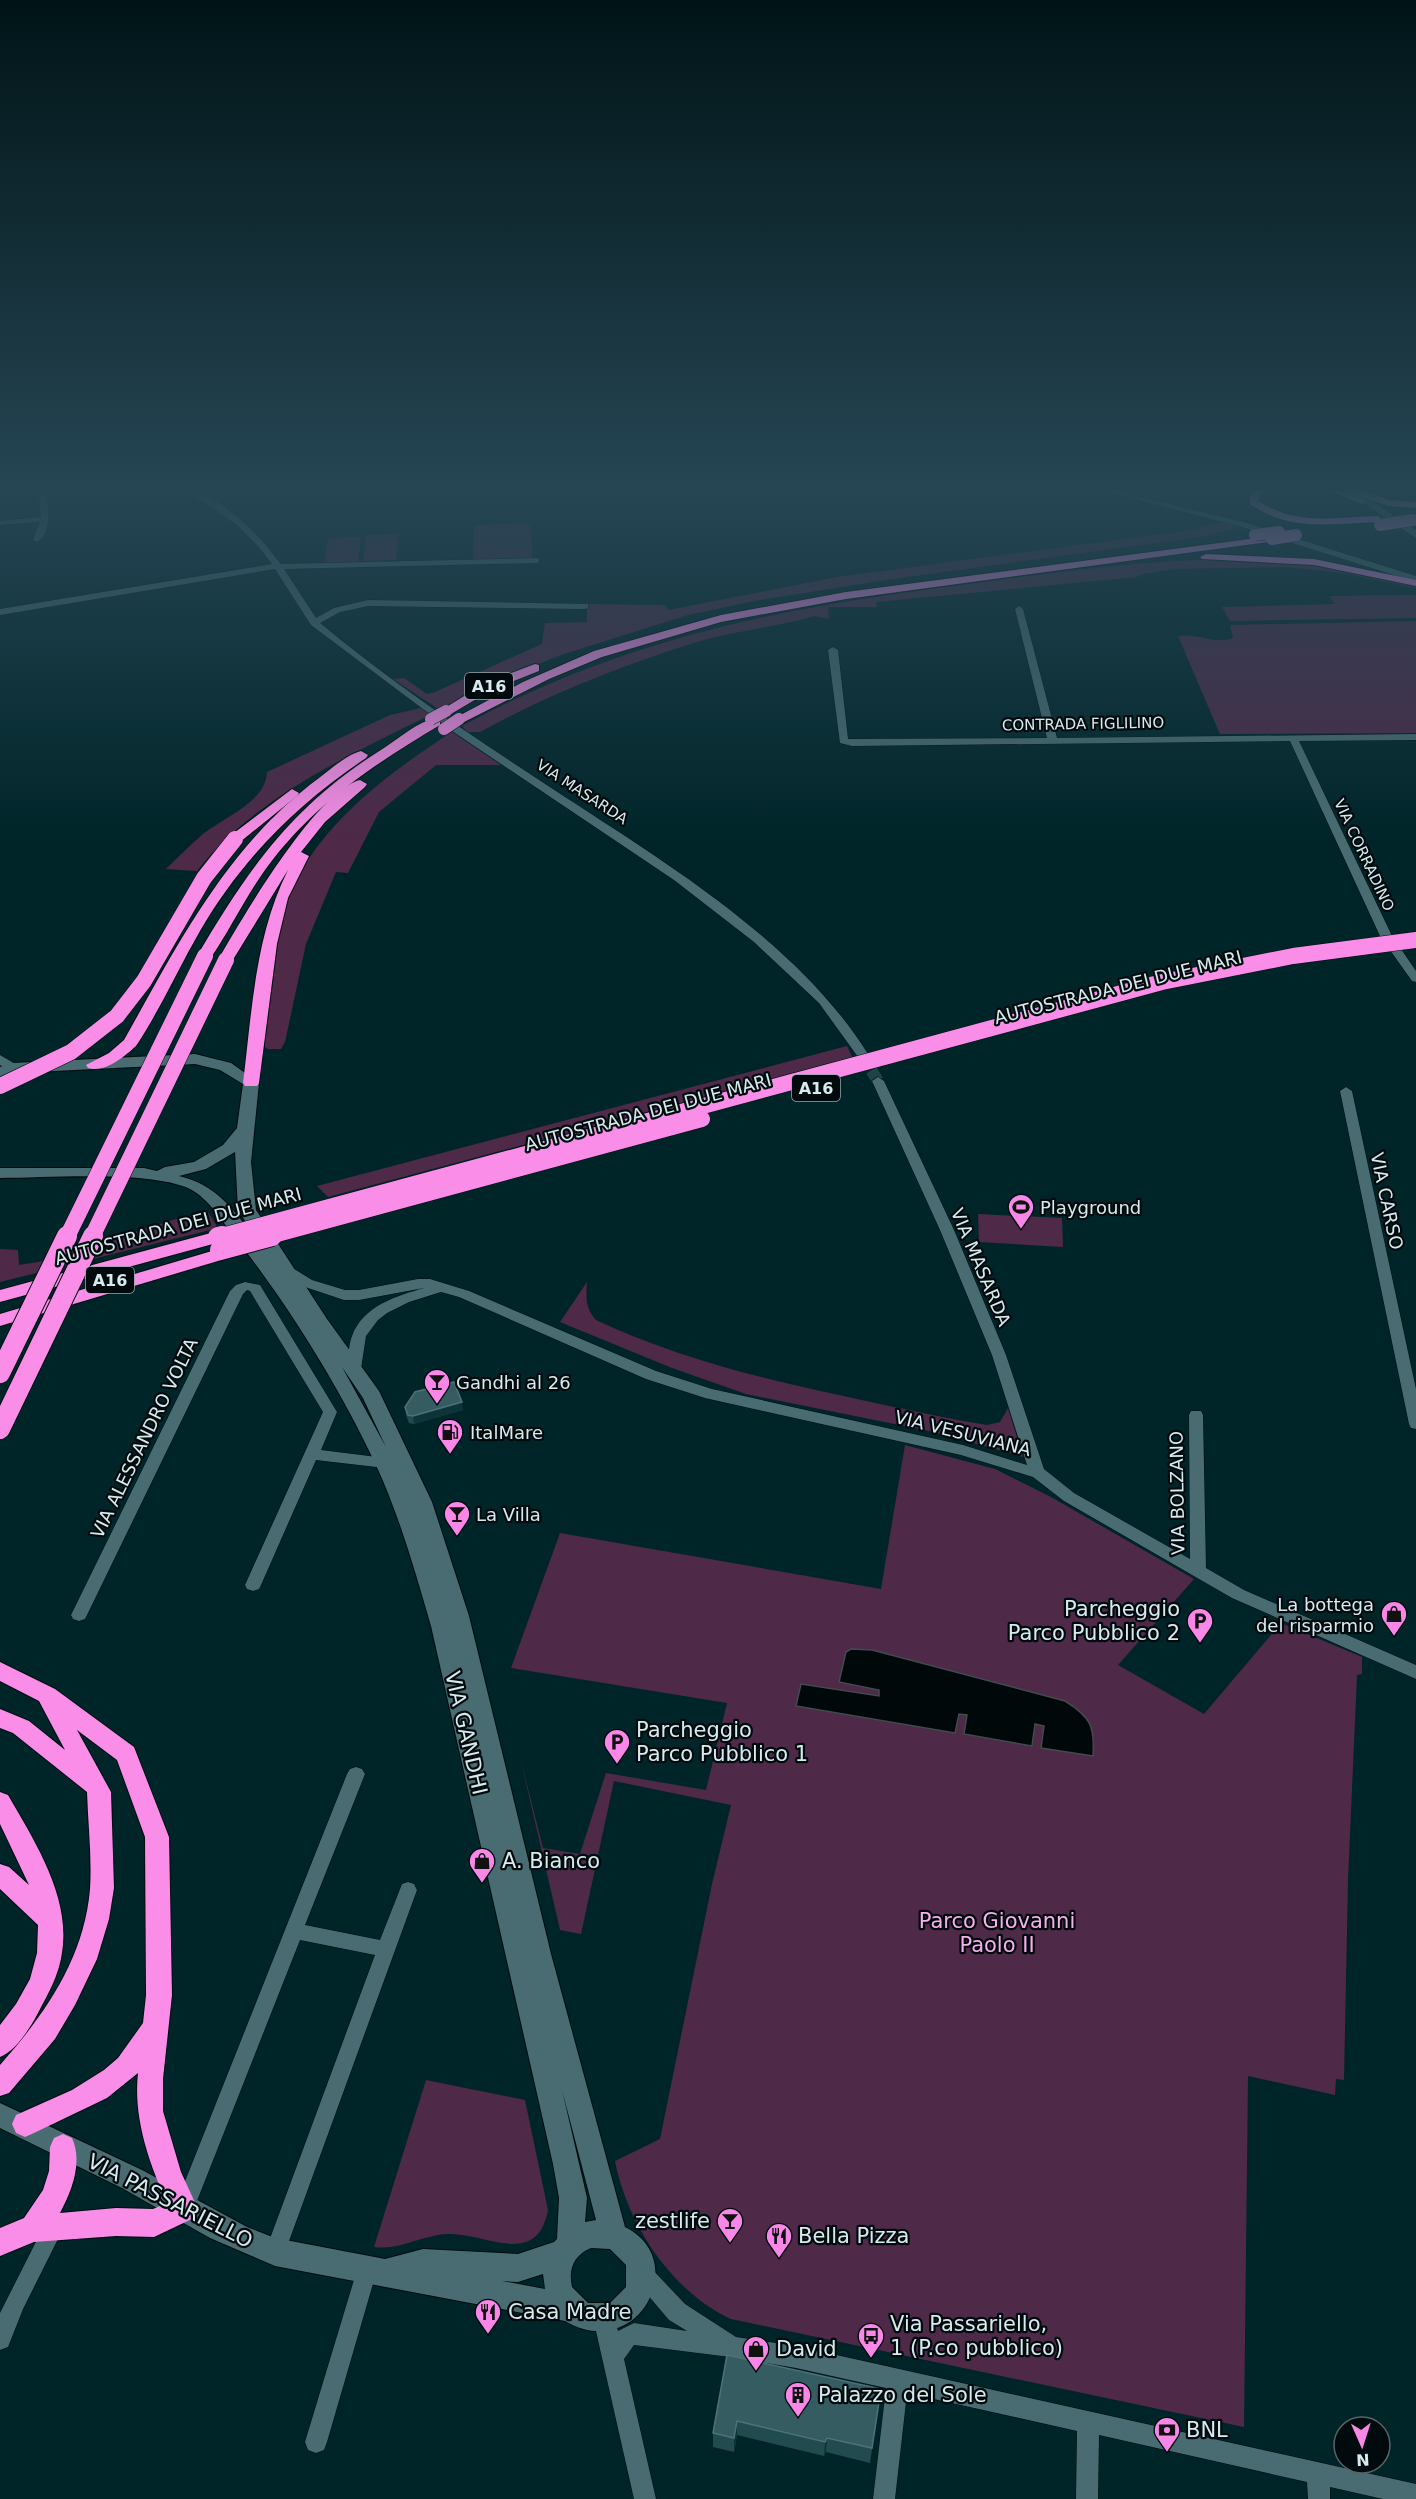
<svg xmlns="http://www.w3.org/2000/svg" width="1416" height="2499" viewBox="0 0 1416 2499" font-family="'DejaVu Sans',sans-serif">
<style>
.green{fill:#4e2948}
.water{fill:#00080a;stroke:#404c4e;stroke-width:1.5}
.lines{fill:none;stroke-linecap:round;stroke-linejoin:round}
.street-tunnel{stroke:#204346;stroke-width:12;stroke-dasharray:12 6;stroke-linecap:butt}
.street-casing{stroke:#000d10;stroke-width:1}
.secondary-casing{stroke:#000d10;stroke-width:2}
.highway-casing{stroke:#000d10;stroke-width:2}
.street{fill:#486c71;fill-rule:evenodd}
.secondary{fill:#486c71;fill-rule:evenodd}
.highway{fill:#f98de8;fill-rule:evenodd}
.highway-bridge-far2-casing{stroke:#000d10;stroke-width:13;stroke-linecap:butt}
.highway-bridge-far1-casing{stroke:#000d10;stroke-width:17;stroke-linecap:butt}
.highway-bridge-casing{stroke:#000d10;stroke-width:22;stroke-linecap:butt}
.highway-bridge-far2{stroke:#f98de8;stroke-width:12}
.highway-bridge-far1{stroke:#f98de8;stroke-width:16}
.highway-bridge{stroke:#f98de8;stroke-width:20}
.wall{fill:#224b50}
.shaded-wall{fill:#0c3539}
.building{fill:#355c61;stroke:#4e7277;stroke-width:1.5}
.labels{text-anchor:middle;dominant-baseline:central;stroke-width:4.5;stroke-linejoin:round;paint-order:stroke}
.far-street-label{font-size:15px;fill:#d7eaed;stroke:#010b0d}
.shield{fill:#010b0d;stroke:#97a7aa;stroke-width:1.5}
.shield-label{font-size:16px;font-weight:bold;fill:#d7eaed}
.street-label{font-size:18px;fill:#d7eaed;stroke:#010b0d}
.poi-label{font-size:18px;fill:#d7eaed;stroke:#010b0d;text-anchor:start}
.near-poi-label{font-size:21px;fill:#d7eaed;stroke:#010b0d;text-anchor:start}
.near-street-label{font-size:21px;fill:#d7eaed;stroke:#010b0d}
.near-park-label{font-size:21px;fill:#f9aeec;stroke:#010b0d}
</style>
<rect width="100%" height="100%" fill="#002529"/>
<g class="green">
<path d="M1222,522L1240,527L1206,536L879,581L754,601L688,615L564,654L513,674L440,710L393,679L404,678L427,694L435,692L542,644L545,623L587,622V604L665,605L669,610L837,577L1192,530Z"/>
<path d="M531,523L532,558L473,560L474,525Z"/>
<path d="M399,534L396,560L363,561L366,535Z"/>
<path d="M361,537L358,563L324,564L328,538Z"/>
<path d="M1198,560H1266L1317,564L1416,586V588L1343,573L1285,567L1175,569L1142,574L1137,577L876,602L877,607H828L829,619L815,616C778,627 738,630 700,641C625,664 549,694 480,732H467L462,726C629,636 783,608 969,584C1045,574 1121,563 1198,560Z"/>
<path d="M1416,595V618L1230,621L1222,607L1334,604L1330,596Z"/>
<path d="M1416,621V733L1220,734L1178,636C1199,633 1215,645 1233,638L1230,625Z"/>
<path d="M421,708L430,715C348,756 255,797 197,871L166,869C178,857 190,845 203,834C224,817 266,802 267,772L390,715Z"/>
<path d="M452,732L501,765H436L379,812L348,873L336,872L306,944L285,1042L281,1049H268L263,1046C268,999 269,947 286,902C315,827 387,774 452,732Z"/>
<path d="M847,1046L852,1057L328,1197L317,1186Z"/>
<path d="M208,1212L218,1228L0,1282V1249L18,1250L19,1265L38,1262L176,1219Z"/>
<path d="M978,1214L1062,1218L1063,1247L979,1242Z"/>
<path d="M587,1282C586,1297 585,1308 596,1320C679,1359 767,1380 857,1399C900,1408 943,1418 987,1425L1000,1422L1008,1408L1023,1457L934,1432L746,1394L672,1368L560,1322Z"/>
<path d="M905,1445L995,1469L1051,1497L1194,1579L1118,1665L1204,1714L1281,1623L1362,1657V1674L1357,1675L1348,1880L1344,2080L1336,2079L1335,2095L1248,2076L1244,2427L731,2319C672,2292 627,2224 615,2161L660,2139L712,1884L731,1805L614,1781L581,1934L560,1930L520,1757L543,1848L580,1854L606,1773L706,1790L727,1703L511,1668L560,1533L881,1589Z"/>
<path d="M426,2080L525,2100L548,2210C537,2268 487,2234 451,2234C425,2233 401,2251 374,2247Z"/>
</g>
<path class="water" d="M851,1649L872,1650L1065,1701C1091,1717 1095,1727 1093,1756L1041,1748L1044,1726L1035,1724L1032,1746L964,1734L967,1715L959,1714L955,1733L796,1706L801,1684L879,1696V1690L839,1682L846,1652Z"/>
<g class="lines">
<path class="street-tunnel" d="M862,1055L878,1081"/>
<g class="street-casing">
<g id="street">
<path d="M38,490H46C48,506 53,533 37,542L33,540L40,522L0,525V521L41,517Z"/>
<path d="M186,490C211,489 247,524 263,542C270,549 275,558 281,564L539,558V562L536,563L284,569L316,618L334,608L368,600L588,604V608L585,609L368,606L340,612L320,623C397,687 481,742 565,797C671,866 800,945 868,1054L866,1057H858L819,1003L754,942L674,880L455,733L311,625L275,569L0,615V609L272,564L258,546L237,525Z"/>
<path d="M1099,490H1112L1244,522L1416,576V582L1238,526Z"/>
<path d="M1019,606L1023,609L1057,738L1416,734V740L1299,741L1392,936L1416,971V982L1412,981L1380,936L1290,741L852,746L840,743L828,650L833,647L838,650L848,739L1047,738L1015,609Z"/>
<path d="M0,1055L17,1065L19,1068L17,1071H9L0,1065Z"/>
<path d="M878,1077L884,1081L954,1230L1006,1355L1044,1469L1074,1493L1190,1559L1189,1415L1191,1411H1201L1203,1415L1206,1568L1244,1590L1416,1665V1679L1232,1598L1064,1501L1033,1477L961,1455L705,1398L646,1379L459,1297L441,1292L409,1302L387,1313L378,1320L366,1336L361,1369L354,1374L349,1372L347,1369C349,1358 348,1346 352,1336C363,1306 396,1296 424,1288L359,1300H344L302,1286L279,1270L281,1267H291L312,1280L345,1290H359L418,1279H430L469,1291L656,1371L712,1389L963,1445L1027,1465L992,1355L940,1230L872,1081Z"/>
<path d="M1346,1087L1352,1091L1416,1389V1429L1411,1428L1409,1424L1340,1091Z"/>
<path d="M245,1282L260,1285L337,1412L321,1450L385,1458L390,1459L393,1463L390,1467L385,1468L316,1460L261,1585L259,1589L253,1591L247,1589L245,1585L323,1412L250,1291L247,1290L243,1294L87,1615L85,1619L79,1621L73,1619L71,1615L230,1291L236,1285Z"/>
<path d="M356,1767L362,1769L365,1774L305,1925L380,1940L402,1884L408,1882L414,1884L417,1890L285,2252L282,2259L275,2262L268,2259L265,2252L375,1955L300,1940L191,2216L184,2219L177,2216L174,2209L347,1774L350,1769Z"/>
<path d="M54,2217L61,2220L64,2227L23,2309L8,2347L0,2350V2313L47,2220Z"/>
<path d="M367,2260L374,2263L377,2270L327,2442L324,2450L316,2453L308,2450L305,2442L357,2270L360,2263Z"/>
<path d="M642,2262L649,2266L685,2304L736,2337L796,2346L1416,2484V2499H1383L1330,2487V2499H1308L1307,2482L1099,2435L1098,2499H1076L1077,2431L907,2393L895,2499H873L886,2388L796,2368L730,2357L634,2345L624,2359L656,2499H634L593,2318L596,2310L604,2307L612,2310L618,2331L634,2323L687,2331L669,2320L635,2280L631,2273L635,2266Z"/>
</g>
</g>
<g class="secondary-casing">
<g id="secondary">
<path d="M1343,490H1355L1416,530V538Z"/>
<path d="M195,1054L231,1063L259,1083L251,1162L256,1210L327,1319L379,1391L432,1502L469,1616L551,1954L625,2227C692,2260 638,2364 565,2321L275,2266L210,2238L122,2188L0,2128V2103L142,2170L247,2227L275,2238L385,2259L423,2249L518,2254L554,2242L557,2239L559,2198L553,2164L431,1626C415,1571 399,1514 375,1463C341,1390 286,1301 236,1239C223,1222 209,1199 190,1189C149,1170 48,1178 0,1178V1168H144L157,1171L165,1167L194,1162L223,1145L237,1128L243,1084L220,1070L195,1064L14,1073L0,1077V1067L13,1063ZM235,1152L238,1210L261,1245C235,1214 221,1186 179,1176L206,1169ZM342,1367L363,1398L386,1447ZM562,2090L596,2220L585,2222L587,2198ZM591,2248L610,2249L626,2265V2287L610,2303H588L572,2287C568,2269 574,2255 591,2248ZM543,2274L545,2289L502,2281L518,2282Z"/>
</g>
</g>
<g class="highway-casing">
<g id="highway">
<path d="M1255,490H1267L1260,495L1259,501C1295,526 1337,517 1378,516L1383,519L1378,522C1333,524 1289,532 1250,504V494Z"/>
<path d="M1327,490L1347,492L1346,490H1361L1390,500L1416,502V508L1389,506L1351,494L1366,501L1361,504Z"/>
<path d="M1272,536L1276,537V541L846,599L721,622L602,657L549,679L464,722L459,723L453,719L523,682L594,651L721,615L846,592Z"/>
<path d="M1206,554L1314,559L1416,580V586L1314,565L1202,559L1200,557Z"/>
<path d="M535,664L539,665V671L493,689L451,714H441L440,711L485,683Z"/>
<path d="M435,718L440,719V725C373,765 312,805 265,870C245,898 230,930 210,959H200L197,956C250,866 294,804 384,748C399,738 418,722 435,718Z"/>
<path d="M361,751L368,755L366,758C297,804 242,859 200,931C178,969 160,1010 136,1046C124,1057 105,1073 88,1068L86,1065L109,1053L124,1040C178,944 227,846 319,778C331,769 346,755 361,751Z"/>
<path d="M360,780L367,784L365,787L325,822L301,852L309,856L288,898L277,944L259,1083L257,1086H245L243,1083C252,1011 255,935 288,870L231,963L226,965L218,960C241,920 316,791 360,780Z"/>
<path d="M292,789L299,793L297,796L240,842H230V836Z"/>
<path d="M218,1231L227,1237L224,1241L0,1302V1290Z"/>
<path d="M222,1248L231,1254L228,1258L0,1326V1314Z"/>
<path d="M0,1662L55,1689L134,1747L169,1837L172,1995L163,2079V2111L181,2172L198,2209L194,2218L154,2237L116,2236L34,2242L0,2256V2228L24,2218L43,2190L49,2171L50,2147L54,2138L63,2134L72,2138C83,2162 72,2191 60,2213L116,2208L153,2209L167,2203C149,2163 133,2118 138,2073L107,2098L34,2133L25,2137L16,2133L12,2124L16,2115L72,2090L104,2070L118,2058L143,2023L146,1995L145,1837L117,1760L77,1730L111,1792L114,1888L109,1919L97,1959L75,2005L55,2039L9,2093L0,2096V2065C45,2014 84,1959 90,1889C92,1857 88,1824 87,1792L13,1733L0,1728V1709L29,1721L65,1750L39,1701L0,1681Z"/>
<path d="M0,1792L8,1795C35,1842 71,1897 62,1953C59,1975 48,1994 38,2013C30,2028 16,2051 0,2057V2025L16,2004L30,1979L37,1953L38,1925L0,1889V1864L9,1867L29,1885L0,1824Z"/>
</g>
</g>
<use href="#street" class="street"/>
<use href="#secondary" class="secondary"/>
<use href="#highway" class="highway"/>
<g class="highway-bridge-far2-casing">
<g id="highway-bridge-far2">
<path d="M1380,525L1413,520"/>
<path d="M1255,535L1279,532"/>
<path d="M1272,539L1296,535"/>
<path d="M431,719L446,711"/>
<path d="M444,729L459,719"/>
</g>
</g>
<g class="highway-bridge-far1-casing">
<g id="highway-bridge-far1">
<path d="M0,1086L71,1052L117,1016L144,981L204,878L235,839"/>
<path d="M67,1237L205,956"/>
<path d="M92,1237L226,960"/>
<path d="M218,1237L1162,982L1293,956L1416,940"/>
<path d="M266,1237L702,1119"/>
</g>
</g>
<g class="highway-bridge-casing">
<g id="highway-bridge">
<path d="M218,1237L222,1236"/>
<path d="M220,1250L272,1236"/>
<path d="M0,1373L67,1236"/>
<path d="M0,1429L93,1236"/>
</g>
</g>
<use href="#highway-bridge-far2" class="highway-bridge-far2"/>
<use href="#highway-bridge-far1" class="highway-bridge-far1"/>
<use href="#highway-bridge" class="highway-bridge"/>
</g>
<g class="wall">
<path d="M1402,490H1416L1412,497Z"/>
<path d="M405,1407L463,1410L414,1424L409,1423L406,1415Z"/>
<path d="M727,2355L881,2389L870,2463L826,2452L824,2456L737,2435L734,2452L713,2447V2433Z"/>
</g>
<g class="shaded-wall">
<path d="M1414,490H1416V496L1412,497Z"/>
<path d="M462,1402L463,1410L414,1424L413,1416Z"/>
<path d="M737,2421V2435L734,2452V2438Z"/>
<path d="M827,2438L826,2452L824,2456L825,2442Z"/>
</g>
<g class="building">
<path d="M454,1382L462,1402L413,1416L408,1415L405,1407L415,1392Z"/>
<path d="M727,2355L881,2389L872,2448L827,2438L825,2442L737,2421L734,2438L713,2433Z"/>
</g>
<linearGradient id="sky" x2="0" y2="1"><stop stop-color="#001417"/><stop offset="0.58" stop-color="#264654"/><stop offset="1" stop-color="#264654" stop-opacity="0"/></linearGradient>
<rect width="1416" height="840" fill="url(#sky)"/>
<defs>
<g id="stadium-pin" transform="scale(1.35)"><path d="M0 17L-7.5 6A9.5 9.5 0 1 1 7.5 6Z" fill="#f987e8" stroke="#010b0d"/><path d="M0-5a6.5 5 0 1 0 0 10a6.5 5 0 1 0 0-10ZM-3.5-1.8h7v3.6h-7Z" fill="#111"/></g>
<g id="bar-pin" transform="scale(1.35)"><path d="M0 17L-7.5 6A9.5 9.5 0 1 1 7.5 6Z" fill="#f987e8" stroke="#010b0d"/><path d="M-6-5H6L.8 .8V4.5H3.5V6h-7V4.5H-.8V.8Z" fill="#111"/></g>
<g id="fuel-pin" transform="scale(1.35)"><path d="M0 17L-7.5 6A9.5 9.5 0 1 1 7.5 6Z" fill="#f987e8" stroke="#010b0d"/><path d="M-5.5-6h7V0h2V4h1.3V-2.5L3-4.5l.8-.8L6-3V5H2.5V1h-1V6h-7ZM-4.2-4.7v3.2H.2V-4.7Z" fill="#111"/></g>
<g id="shop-pin" transform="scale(1.35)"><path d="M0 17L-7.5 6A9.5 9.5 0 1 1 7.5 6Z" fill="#f987e8" stroke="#010b0d"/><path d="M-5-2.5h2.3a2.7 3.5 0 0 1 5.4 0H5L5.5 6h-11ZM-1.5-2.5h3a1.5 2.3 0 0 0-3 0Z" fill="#111"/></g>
<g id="parking-pin" transform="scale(1.35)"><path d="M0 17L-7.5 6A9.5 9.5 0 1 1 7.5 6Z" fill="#f987e8" stroke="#010b0d"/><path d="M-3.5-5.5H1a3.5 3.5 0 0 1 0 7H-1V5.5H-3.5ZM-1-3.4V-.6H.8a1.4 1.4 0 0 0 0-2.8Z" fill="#111"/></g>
<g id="restaurant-pin" transform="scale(1.35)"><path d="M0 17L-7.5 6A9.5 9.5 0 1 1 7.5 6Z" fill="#f987e8" stroke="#010b0d"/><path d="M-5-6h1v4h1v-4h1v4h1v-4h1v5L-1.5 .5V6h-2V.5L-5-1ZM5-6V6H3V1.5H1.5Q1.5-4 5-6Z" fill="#111"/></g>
<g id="bus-pin" transform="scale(1.35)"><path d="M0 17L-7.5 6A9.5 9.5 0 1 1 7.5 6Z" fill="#f987e8" stroke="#010b0d"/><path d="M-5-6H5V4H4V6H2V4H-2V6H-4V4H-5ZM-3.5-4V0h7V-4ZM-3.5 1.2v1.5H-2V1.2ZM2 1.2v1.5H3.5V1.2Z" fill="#111"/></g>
<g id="building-pin" transform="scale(1.35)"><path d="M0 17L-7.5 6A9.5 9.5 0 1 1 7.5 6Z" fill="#f987e8" stroke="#010b0d"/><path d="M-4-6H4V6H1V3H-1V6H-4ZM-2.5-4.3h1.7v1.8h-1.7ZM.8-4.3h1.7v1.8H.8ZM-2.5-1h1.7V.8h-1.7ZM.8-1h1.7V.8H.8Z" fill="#111"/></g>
<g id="bank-pin" transform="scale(1.35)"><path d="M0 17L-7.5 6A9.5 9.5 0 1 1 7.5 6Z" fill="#f987e8" stroke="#010b0d"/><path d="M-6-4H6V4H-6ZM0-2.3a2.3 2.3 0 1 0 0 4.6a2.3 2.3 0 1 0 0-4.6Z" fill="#111"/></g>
</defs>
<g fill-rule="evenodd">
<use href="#stadium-pin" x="1021" y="1207"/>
<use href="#bar-pin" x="437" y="1382"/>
<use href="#fuel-pin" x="450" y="1432"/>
<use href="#bar-pin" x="457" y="1514"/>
<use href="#shop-pin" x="1394" y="1614"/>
<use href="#parking-pin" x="1200" y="1621"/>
<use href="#parking-pin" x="617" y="1742"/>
<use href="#shop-pin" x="482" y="1861"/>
<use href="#bar-pin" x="730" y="2221"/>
<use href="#restaurant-pin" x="779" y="2236"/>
<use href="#restaurant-pin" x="488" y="2312"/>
<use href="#bus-pin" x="871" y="2336"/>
<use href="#shop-pin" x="756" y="2349"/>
<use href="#building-pin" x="798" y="2395"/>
<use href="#bank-pin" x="1167" y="2430"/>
</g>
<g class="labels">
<g class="far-street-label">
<text transform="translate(1083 724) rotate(-1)">CONTRADA FIGLILINO</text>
<text transform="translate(582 792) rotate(33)">VIA MASARDA</text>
<text transform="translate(1364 855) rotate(65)">VIA CORRADINO</text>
</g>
<g class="shield">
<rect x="465" y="673" width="48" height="26" rx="4.5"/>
<rect x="792" y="1075" width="48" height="26" rx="4.5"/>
<rect x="86" y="1267" width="48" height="26" rx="4.5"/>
</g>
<g class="shield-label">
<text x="489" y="686">A16</text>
<text x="816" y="1088">A16</text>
<text x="110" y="1280">A16</text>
</g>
<g class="street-label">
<text transform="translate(1118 987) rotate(-14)">AUTOSTRADA DEI DUE MARI</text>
<text transform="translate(648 1112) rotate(-15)">AUTOSTRADA DEI DUE MARI</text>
<text transform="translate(1387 1201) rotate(78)">VIA CARSO</text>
<text transform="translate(178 1226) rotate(-15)">AUTOSTRADA DEI DUE MARI</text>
<text transform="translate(981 1267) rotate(67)">VIA MASARDA</text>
<text transform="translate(963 1433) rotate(14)">VIA VESUVIANA</text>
<text transform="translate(144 1438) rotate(-64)">VIA ALESSANDRO VOLTA</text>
<text transform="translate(1177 1493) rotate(-91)">VIA BOLZANO</text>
</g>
<g class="poi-label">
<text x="1040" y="1207">Playground</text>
<text x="456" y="1382">Gandhi al 26</text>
<text x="470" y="1432">ItalMare</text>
<text x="476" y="1514">La Villa</text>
<text x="1374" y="1604" text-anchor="end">La bottega<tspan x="1374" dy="21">del risparmio</tspan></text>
</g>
<g class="near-poi-label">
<text x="1180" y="1609" text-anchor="end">Parcheggio<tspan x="1180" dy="24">Parco Pubblico 2</tspan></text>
<text x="636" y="1730">Parcheggio<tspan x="636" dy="24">Parco Pubblico 1</tspan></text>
<text x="502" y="1861">A. Bianco</text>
<text x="710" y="2221" text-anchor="end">zestlife</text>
<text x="798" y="2236">Bella Pizza</text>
<text x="508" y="2312">Casa Madre</text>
<text x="890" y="2324">Via Passariello,<tspan x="890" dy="24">1 (P.co pubblico)</tspan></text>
<text x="776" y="2349">David</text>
<text x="818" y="2395">Palazzo del Sole</text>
<text x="1186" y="2430">BNL</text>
</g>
<g class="near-street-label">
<text transform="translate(466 1733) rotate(77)">VIA GANDHI</text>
<text transform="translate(170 2201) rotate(27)">VIA PASSARIELLO</text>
</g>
<g class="near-park-label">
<text x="997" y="1921">Parco Giovanni<tspan x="997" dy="24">Paolo II</tspan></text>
</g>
</g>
<g transform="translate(1362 2445) rotate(177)"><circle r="28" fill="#010b0d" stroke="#576467" stroke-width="1.5"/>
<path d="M0-4.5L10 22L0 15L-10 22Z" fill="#f987e8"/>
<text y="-9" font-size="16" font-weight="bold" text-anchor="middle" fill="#d7eaed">N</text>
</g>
</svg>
